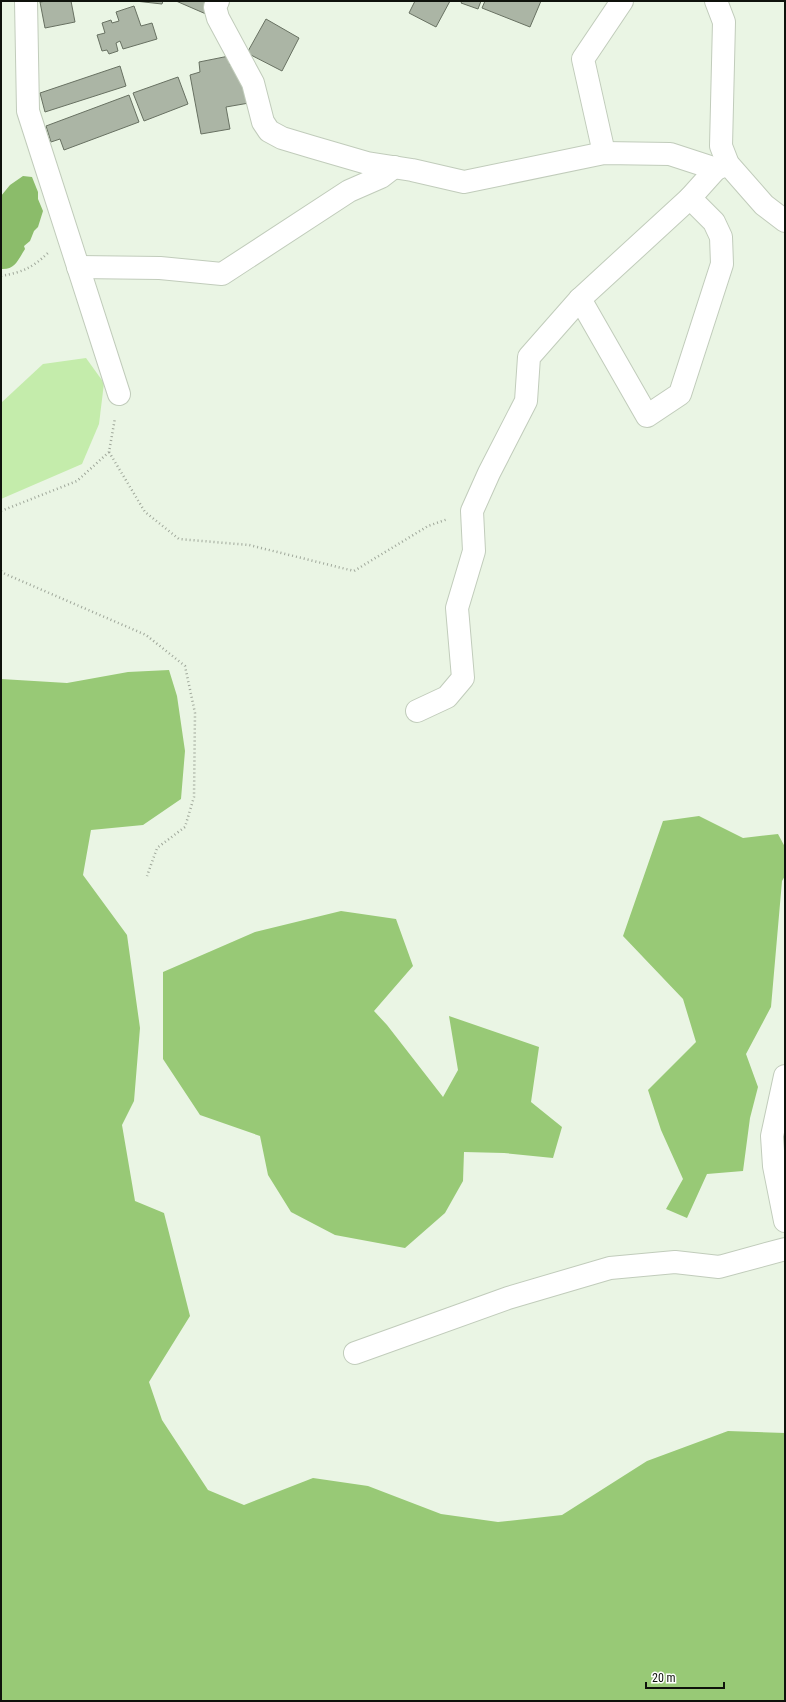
<svg xmlns="http://www.w3.org/2000/svg" width="786" height="1702" viewBox="0 0 786 1702" font-family="'Roboto Condensed',sans-serif">
<style>
.green{fill:#c4ecab}
.forest{fill:#98c976}
.water{fill:#8bbc6a}
.building{fill:#abb5a5;stroke:#687162}
.lines{fill:none;stroke-linecap:round;stroke-linejoin:round}
.street-casing{stroke:#c1ccbb;stroke-width:24}
.path{stroke:#9fa79a;stroke-width:2.5;stroke-dasharray:1 3;stroke-linecap:butt}
.street{stroke:#fff;stroke-width:22}
</style>
<rect width="100%" height="100%" fill="#eaf5e4"/>
<path class="green" d="M86,358L104,383L99,424L82,464L1,499V403L43,364Z"/>
<g class="forest">
<path d="M169,670L177,696L185,751L181,799L143,825L91,830L83,875L127,935L140,1028L134,1101L122,1125L135,1201L164,1213L190,1316L149,1382L162,1420L208,1490L244,1505L313,1478L368,1486L441,1514L498,1522L562,1515L647,1461L728,1431L785,1433V1701H1V679L67,683L128,672Z"/>
<path d="M699,816L743,838L778,834L785,847V876L782,881L771,1007L746,1054L758,1087L750,1118L743,1171L707,1174L687,1218L666,1209L683,1179L661,1130L648,1090L696,1042L683,999L623,936L663,821Z"/>
<path d="M341,911L396,919L413,966L374,1011L387,1025L443,1097L458,1070L449,1016L539,1047L531,1102L562,1127L553,1158L504,1153L464,1152L463,1181L445,1213L405,1248L335,1235L291,1212L268,1175L260,1136L200,1115L163,1059V972L255,932Z"/>
</g>
<path class="water" d="M23,176L32,177L38,192V199L43,211L38,227L34,231L30,241L24,246L25,249C18,260 15,270 1,269V196L10,185Z"/>
<g class="building">
<path d="M47,1H71L75,22L45,28L40,2Z"/>
<path d="M135,1H163L162,4Z"/>
<path d="M176,1H212L206,14Z"/>
<path d="M415,1H450L436,27L409,13Z"/>
<path d="M462,1H481L478,9L461,3Z"/>
<path d="M485,1H541L530,27L482,8Z"/>
<path d="M134,6L141,26L152,23L157,39L123,49L120,41L116,43L118,51L109,54L107,50L102,51L97,35L105,33L102,23L111,20L112,23L119,21L116,12Z"/>
<path d="M266,19L299,38L282,71L247,53Z"/>
<path d="M229,56L230,65L235,64L238,79L244,78L249,103L226,107L230,129L201,134L190,75L200,72L199,62Z"/>
<path d="M120,66L126,86L45,112L40,93Z"/>
<path d="M178,77L188,104L144,121L133,93Z"/>
<path d="M129,95L139,122L64,150L60,139L51,142L46,126Z"/>
</g>
<g class="lines">
<g class="street-casing">
<g id="street">
<path d="M26,1L28,111L119,394"/>
<path d="M218,1L215,7L218,18L253,83L263,122L269,131L282,138L312,147L367,163L412,170L464,182L604,153L670,154L716,169L728,164"/>
<path d="M716,1L724,22L721,146L728,164L764,205L785,221"/>
<path d="M604,153L583,59L622,1"/>
<path d="M78,267L160,268L222,274L349,191L381,177L394,167"/>
<path d="M580,299L647,416L680,394L722,264L721,237L714,222L690,198"/>
<path d="M417,711L447,697L463,678L457,608L474,551L472,511L489,473L526,401L529,357L580,299L690,198L716,169"/>
<path d="M785,1076L772,1136L774,1166L785,1221"/>
<path d="M355,1353L508,1298L610,1268L675,1262L719,1267L785,1249"/>
</g>
</g>
<g class="path">
<path d="M1,276C23,272 32,268 48,253"/>
<path d="M109,452L145,512L179,539L249,545L354,571L428,526L448,519"/>
<path d="M1,511L77,481L109,452L115,418"/>
<path d="M1,571L3,573L146,635L185,666L195,713L194,797L185,827L157,848L147,876"/>
</g>
<use href="#street" class="street"/>
</g>
<rect width="786" height="1702" fill="none" stroke="#0f120c" stroke-width="4"/>
<path d="M646 1682v6h78v-6" fill="none" stroke="#0f120c" stroke-width="2"/>
<text x="652" y="1682" font-size="12" fill="#0f120c" stroke="#fdfffc" stroke-width="3" paint-order="stroke">20 m</text>
</svg>
